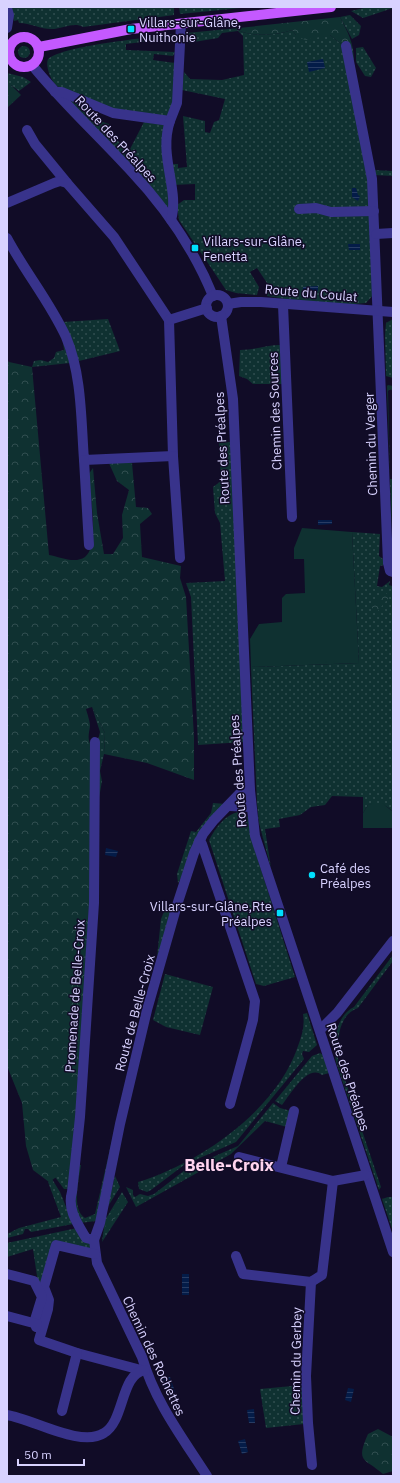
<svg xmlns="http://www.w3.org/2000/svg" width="400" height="1483" viewBox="0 0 400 1483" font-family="'IBM Plex Sans',sans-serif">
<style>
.grass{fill:url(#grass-dots)}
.forest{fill:url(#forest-crowns)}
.garden{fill:#0f3131}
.water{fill:url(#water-rules)}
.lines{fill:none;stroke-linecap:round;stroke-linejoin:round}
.minor{stroke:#38338b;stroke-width:10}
.major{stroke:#c459ff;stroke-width:10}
.poi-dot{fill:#00dffd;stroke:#110c27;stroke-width:1.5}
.labels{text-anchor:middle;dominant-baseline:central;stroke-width:3;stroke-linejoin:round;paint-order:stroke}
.poi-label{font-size:13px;fill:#d8d2ff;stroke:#110c27;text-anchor:start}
.street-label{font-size:13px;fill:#d8d2ff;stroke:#110c27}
.district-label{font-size:17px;font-weight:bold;fill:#ffd4ef;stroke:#110c27}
</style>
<defs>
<pattern id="grass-dots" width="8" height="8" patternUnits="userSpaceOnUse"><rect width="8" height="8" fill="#0f3131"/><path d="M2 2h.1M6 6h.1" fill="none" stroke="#314e50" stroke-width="1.8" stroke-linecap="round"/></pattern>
<pattern id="forest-crowns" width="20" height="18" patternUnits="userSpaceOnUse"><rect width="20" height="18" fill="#0f3131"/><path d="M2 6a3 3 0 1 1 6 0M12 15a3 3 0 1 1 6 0" fill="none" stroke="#314e50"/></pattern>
<pattern id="water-rules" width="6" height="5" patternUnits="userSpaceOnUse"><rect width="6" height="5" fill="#041c48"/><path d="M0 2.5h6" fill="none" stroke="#283c63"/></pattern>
</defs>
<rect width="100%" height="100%" fill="#110c27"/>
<g class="grass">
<path d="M10,7H174V15L83,27C74,22 64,28 54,29C42,30 31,23 19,23L18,20L14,21Z"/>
<path d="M179,7H251L180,14Z"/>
<path d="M368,7H393V8L363,18L351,11Z"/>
<path d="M350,15L361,26L359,35L352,39L340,17Z"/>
<path d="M239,28L240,31C253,37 278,35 292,30L296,35H330L341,44L370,174L374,294L366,303C335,307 299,301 267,296V283L257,268L250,272L259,287L257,295L236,293L226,290L179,220L177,205L184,200H195V184L172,185L169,164H178V168L187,167L183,116L205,121V132L210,133L214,122L219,120L225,99L182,90L184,72L190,79L222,80L244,75L243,36L238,31L222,33L218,38L188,43L185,40L186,33Z"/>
<path d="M174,34L176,38L126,44V50L175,52L173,56L154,54L153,60L175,63V98L168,115L166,116C149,115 130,116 114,111C99,107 70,95 57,86C51,81 45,66 48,59C65,45 149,38 174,34Z"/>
<circle cx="24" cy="52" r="6"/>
<path d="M363,47L376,68L371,77L365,76L356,62V48Z"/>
<path d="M7,73L23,77L31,82L19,91L11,85H7Z"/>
<path d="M68,97L91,110V118L109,124V133L129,151L144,122L165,125L170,208L165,206L67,99Z"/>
<path d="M373,170L393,171V176L374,175Z"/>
<path d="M108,319L120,351L79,361L63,322Z"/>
<path d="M393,319V378L386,376L385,335L386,323Z"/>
<path d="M63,342L70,363L32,367L34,361L41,360L48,362L54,358L56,352L64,350Z"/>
<path d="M281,345L282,384H253L247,379L239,376L240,350C255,350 266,345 281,345Z"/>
<path d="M388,385L393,386V391L390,389L388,391L390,477L387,386Z"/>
<path d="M219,442H231L244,742L198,745L191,597L186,583L225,581L220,523L215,513L213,487L221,481Z"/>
<path d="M390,479H392L393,527H392Z"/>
<path d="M352,532L380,534L379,556L383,559L384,565L380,566L377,586L382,587L390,581L389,585L392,586L393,583V829L392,811C384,803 379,804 368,805L363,813V797L332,796L325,805L311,807L300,815L279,819L280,827L265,829L271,868L259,823L257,803L251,667L359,663Z"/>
<path d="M92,707L105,733L104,754L100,771L102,781L99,798L97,744L100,732Z"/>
<path d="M213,803L226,804L178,883L177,874L191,831L196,832L211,813Z"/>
<path d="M239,812L245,814L249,819L253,844L295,977L264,986L256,984L209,840C215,829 225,814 239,812Z"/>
<path d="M166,907L173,909L157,957L161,919Z"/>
<path d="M393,955V961L358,1008C338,1015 337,1041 338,1059L381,1187L379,1190L336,1062C333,1044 335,1016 354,1007Z"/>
<path d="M165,974L213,987L200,1035L166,1027L153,1020Z"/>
<path d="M307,1013L317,1045L309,1052L303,1051L302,1054L304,1059L236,1142L184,1165L151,1190L147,1192L139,1189L138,1182C200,1163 277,1110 298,1046C302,1035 305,1026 303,1014Z"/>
<path d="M320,1053L323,1055L329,1073L322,1075C308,1063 289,1096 282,1105L275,1101L312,1056Z"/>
<path d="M273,1103L280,1108L291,1111L287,1127L265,1121L231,1154L136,1207L126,1187L133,1190V1195L135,1197L140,1194L148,1196L154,1194L185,1170L188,1173L192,1172V1166L238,1146Z"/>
<path d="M119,1110L96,1221L80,1223L75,1204L78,1165H81C79,1180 71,1209 85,1218L95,1214Z"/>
<path d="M73,1166L70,1189H64L55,1177Z"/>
<path d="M115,1176L120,1187L107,1208Z"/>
<path d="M52,1179L60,1192L73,1224L31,1232L28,1229H25L23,1234L7,1238V1234L19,1228L61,1217L48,1182Z"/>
<path d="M122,1192L128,1202L102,1242L105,1220Z"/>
<path d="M388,1197H393V1232L382,1199Z"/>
<path d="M77,1228L91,1246L90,1251L54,1242L42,1285L38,1283L33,1249L7,1257V1243Z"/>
<path d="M303,1385L304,1424L266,1428L260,1389Z"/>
</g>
<g class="forest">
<path d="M340,17C348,33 353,41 354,59L345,64L341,44L330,35L305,40L296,35L292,30C278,35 253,37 240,31L239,28Z"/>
<path d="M7,85H11L21,95L7,108Z"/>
<path d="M7,360L9,362L32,367L49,555C60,557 75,564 85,557C100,545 90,493 88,475L93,468L97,513L104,554H113L123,538L122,515L129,490L117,481L108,461L132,463L136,507L148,508L152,514L140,524L142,557L181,566L180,578L186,597L194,737V780L147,763L104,754L105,733L92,707L86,709C87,713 90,721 90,726C89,734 87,738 91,746L93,846L73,1166L49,1182L33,1170L26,1146L22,1103L7,1066Z"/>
<path d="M383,591L390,596L377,612L371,607Z"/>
<path d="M123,1198L125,1202L110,1227H105L106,1221L120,1199Z"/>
<path d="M378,1429L393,1437V1471L383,1474C365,1458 355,1463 368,1434Z"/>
</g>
<g class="garden">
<path d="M302,528L352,532L359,663L251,667L250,639L259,624L282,622V598L286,594L305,593L304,559H294V548Z"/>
<path d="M375,803H382L392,811V828H363V813L368,805Z"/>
</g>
<g class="water">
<path d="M323,59L325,68L309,72L307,62Z"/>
<path d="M352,188H356L358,195L360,196L358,201L352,197Z"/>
<path d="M348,244H360V250H349Z"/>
<path d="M318,286V291L303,292V287Z"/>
<path d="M318,520H332V524L318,525Z"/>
<path d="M106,848L118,851L116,857L105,855Z"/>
<rect x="182" y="1274" width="7" height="21"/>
<path d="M170,1377L175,1392L167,1395L162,1379Z"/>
<path d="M348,1388L354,1389L351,1402L345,1400Z"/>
<path d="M254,1409L255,1423H249L247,1410Z"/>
<path d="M245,1439L248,1452L242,1454L238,1441Z"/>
</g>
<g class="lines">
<g class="minor">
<path d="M7,8L9,15L7,28"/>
<path d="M346,46L372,179L388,563L390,571L393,572"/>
<path d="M32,65C62,102 97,134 129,169C164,206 194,249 213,296"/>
<path d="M55,92H62L113,113L170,121L177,103L181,24"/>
<path d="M170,121C158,156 180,190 171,220"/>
<path d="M27,130L35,144L67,183"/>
<path d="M7,203L54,183L60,181L67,183L114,237L169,320L173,456L84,460C81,420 82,375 66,337C50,302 25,272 7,238"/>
<path d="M299,209L316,208L331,212L374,211"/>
<path d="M376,234L393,233"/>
<circle cx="217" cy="306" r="11"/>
<path d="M228,304L241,302H261L393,312"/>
<path d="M283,305L292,517"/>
<path d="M221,316L233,399L250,790L255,836L393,1252"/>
<path d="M169,320L207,308"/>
<path d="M173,456L180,558"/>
<path d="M84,460L89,545"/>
<path d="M230,806L251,807"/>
<path d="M199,841L202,844L255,1001L253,1020L230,1104"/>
<path d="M320,1030L337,1013L393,941"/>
<path d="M239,1157L333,1181L366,1175"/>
<path d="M281,1167L294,1111"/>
<path d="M94,1240L86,1238C77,1223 67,1209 72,1192L80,1117L94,903L95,742"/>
<path d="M94,1240L100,1223L120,1124L147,1010L177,905L194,853L203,834L214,820L242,791L250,790"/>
<path d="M94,1240L97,1263L142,1357C155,1402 182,1437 207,1476"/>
<path d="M95,1254L56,1245L44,1287L49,1300L48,1309L39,1340L77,1353L141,1370"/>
<path d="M236,1256L243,1274L311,1282L322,1275L333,1181"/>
<path d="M7,1274L34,1281L42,1297L34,1323"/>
<path d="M311,1282L306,1376L308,1423L312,1465"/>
<path d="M7,1316L37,1324L36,1327"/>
<path d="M62,1411L77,1353"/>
<path d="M7,1415C33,1419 81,1448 104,1433C125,1421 120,1374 145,1370"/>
</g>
<g class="major">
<circle cx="24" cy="52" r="15"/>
<path d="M39,47L131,29L331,7"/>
</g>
</g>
<g class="poi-dot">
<rect x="127" y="25" width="8" height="8" rx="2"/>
<rect x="191" y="244" width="8" height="8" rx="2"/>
<circle cx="312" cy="875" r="4"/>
<rect x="276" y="909" width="8" height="8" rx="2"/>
</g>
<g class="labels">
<g class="poi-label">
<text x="139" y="22">Villars-sur-Glâne,<tspan x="139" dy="15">Nuithonie</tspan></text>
<text x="203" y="241">Villars-sur-Glâne,<tspan x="203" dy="15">Fenetta</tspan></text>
<text x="320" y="868">Café des<tspan x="320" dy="15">Préalpes</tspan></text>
<text x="272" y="906" text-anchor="end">Villars-sur-Glâne,Rte<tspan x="272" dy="15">Préalpes</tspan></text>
</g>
<g class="street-label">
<text transform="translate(116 139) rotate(47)">Route des Préalpes</text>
<text transform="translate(311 293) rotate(5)">Route du Coulat</text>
<text transform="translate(275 411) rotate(-92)">Chemin des Sources</text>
<text transform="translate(371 444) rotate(-92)">Chemin du Verger</text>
<text transform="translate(222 448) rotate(-93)">Route des Préalpes</text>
<text transform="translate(238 771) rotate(-94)">Route des Préalpes</text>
<text transform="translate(75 996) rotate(-86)">Promenade de Belle-Croix</text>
<text transform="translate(135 1013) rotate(-75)">Route de Belle-Croix</text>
<text transform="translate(348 1077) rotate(72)">Route des Préalpes</text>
<text transform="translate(154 1356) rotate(65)">Chemin des Rochettes</text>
<text transform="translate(296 1361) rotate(-89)">Chemin du Gerbey</text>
</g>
<g class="district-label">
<text x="229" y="1165">Belle-Croix</text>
</g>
</g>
<rect width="400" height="1483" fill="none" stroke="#d8d2ff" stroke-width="16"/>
<path d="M18 1459v6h66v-6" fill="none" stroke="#d8d2ff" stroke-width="2"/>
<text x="24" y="1459" font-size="12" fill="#d8d2ff" stroke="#110c27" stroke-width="3" paint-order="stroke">50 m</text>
</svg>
